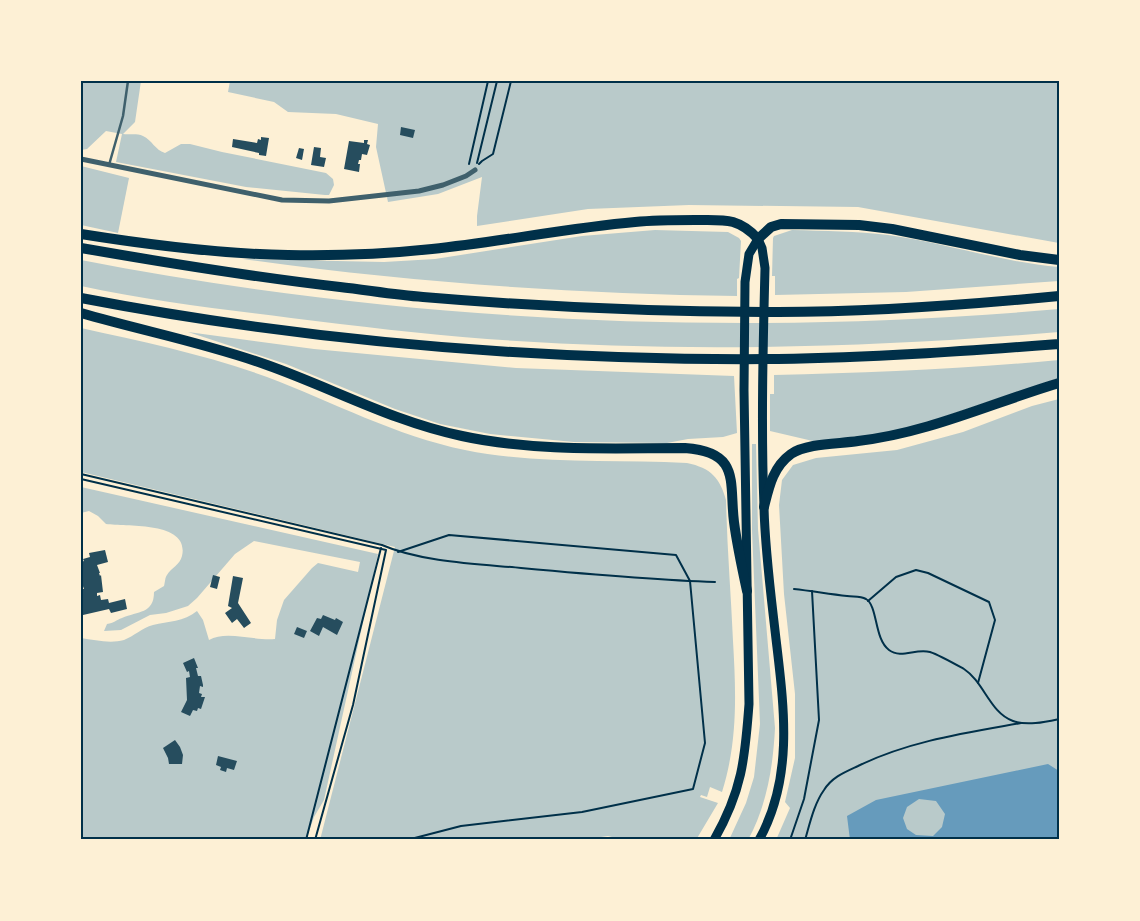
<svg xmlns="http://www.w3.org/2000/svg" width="1140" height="921" viewBox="0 0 1140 921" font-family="Commissioner,sans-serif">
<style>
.green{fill:#b9caca}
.water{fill:#669bbc;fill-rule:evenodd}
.building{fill:#264d5e}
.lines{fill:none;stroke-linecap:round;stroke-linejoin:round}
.path{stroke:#003049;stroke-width:2}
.service{stroke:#3f606c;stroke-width:2.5}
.minor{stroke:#3f606c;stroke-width:5}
.primary{stroke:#003049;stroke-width:9}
.motorway{stroke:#003049;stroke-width:10}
.neatline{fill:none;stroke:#003049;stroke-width:2}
</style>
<rect width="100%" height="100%" fill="#fdf0d5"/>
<g class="green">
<path d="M81,81H141L135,122L123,134C129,135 137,133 143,136C152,140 155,150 165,153L181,144H190L222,152L326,173L333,179L334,185L329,195H325L246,187L116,162L122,134L106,131L87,149L81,150Z"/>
<path d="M230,81H1059V243L858,207L689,205L588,209L477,226V216L482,177L438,194L388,202L376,147L378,124L336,114L288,112L274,102L228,92Z"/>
<path d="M81,166L129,178L118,233L81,225Z"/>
<path d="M655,230L728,232L739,238L741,241L739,278L737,279V296C572,294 406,282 243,259L384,262L435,259L582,236Z"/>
<path d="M792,230C824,231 857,231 888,235C946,243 1001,262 1059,267V281L906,292L775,295V276H772L773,238L774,236Z"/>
<path d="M81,260C399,322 736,338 1059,309V332C869,348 677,353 487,339C422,334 356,326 291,318C221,309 150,301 81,286Z"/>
<path d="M81,328C144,342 207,355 267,377C333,402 396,436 465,450C538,465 613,459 687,463C711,468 720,478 726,500C727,547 731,594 733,641C736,693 738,741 722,792L710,787L707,797L701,795L700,797L718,803L696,840H624L608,836L580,840H524L523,838L320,840L395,547L81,472Z"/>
<path d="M188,332L314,349L516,368L734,376L737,433L723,437L688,439L667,443L574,442L490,434L440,424L395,409L286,364Z"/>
<path d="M1059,360V378L931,421L901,430L865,437L817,442L770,431V394H774V375C869,373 964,369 1059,360Z"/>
<path d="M1059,399V840H776L790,808L785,802L795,758V694L784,594L779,505L782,480L793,465L816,458L897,450L963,432L1032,406Z"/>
<path d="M752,444H756L758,529L775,728C773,767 767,805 748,840H729L746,803L754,777L760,724L752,530Z"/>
<path d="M81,487L378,554L324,800L314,817L306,840H81V638C95,640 110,644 124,640C134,636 142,628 153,625C168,621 184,622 197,611L203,620L209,640C226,630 254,641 275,639L277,620L284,600L312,568L318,563L358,572L360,562L254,541L235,554L197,598L188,606L166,613L150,615L121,630L104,631L107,624C114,623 116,620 122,618C138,611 154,614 154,592L164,586C165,583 165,577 167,575C171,568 180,565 182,556C190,521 127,527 106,524L98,516L89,511L81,513Z"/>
</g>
<path class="water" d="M1048,764L1059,771V840H850L847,816L876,800ZM919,799L936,801L945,814L942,827L933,836L916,835L907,829L903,818L907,807Z"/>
<g class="building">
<path d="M401,127L415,130L413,138L400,135Z"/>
<path d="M261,137L269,138L266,156L259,155V153L232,147L233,139L257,143L258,139L261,140Z"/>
<path d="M364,140H368L367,144L370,145L367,155L362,154L361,160H359L358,164H360L359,172L344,169L349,141L364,143Z"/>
<path d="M314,147L321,148L320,157L326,158L324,167L311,165Z"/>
<path d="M299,148L304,149L302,160L296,158Z"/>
<path d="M105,550L108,562L97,565L100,573H99L100,576L101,575L103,592L97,593V596L100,595L101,600L108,599L109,603L125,599L127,609L111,613L109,609L83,615L81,607V598H83L81,589H84L81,581V562L84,561L83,559L90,557L89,553Z"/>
<path d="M213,575L220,577L217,589L210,587Z"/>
<path d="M233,576L243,578L238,603L251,623L244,628L237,619L232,623L225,613L232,608L228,606Z"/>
<path d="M323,615L335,620L336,618L343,622L337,635L323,627L319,636L310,631L317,618L321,619Z"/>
<path d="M297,627L307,631L304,638L294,634Z"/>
<path d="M194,658L198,668H196L198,676H201L203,685V687L200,686L199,693L202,694L201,697H205L201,709L198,708L197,711L193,710L190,716L181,712L187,700L186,678L190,677L189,671L187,672L183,663Z"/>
<path d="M175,740L180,747L183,755L182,764H169L168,758L163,748Z"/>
<path d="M218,756L237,761L234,770L227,768L226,772L220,770L221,767L216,765Z"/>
</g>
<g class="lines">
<g class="path">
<path d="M477,163L497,81"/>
<path d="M469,164L488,81"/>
<path d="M479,164L482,161L493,154L511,81"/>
<path d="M81,474L382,545C421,562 478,564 521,568C586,574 651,580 715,582"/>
<path d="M81,479L386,550L353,705L315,840"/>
<path d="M398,552L449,535L676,555L690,581L705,743L693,789L582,812L461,826L407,840"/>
<path d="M794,589C812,591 829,594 847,596C854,597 860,596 866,599C878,606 874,639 889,650C901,659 916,648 930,652C939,655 955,664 964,669C984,682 990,713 1013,721C1027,726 1045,722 1059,719"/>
<path d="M868,601L896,577L916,570L928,573L989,602L995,620L978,683"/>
<path d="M306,840L381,548"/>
<path d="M790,840L804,799L819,720L812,591"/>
<path d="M805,840C810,823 814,804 824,790C832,777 845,772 858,766C909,741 965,733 1021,723"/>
</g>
<path class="service" d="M109,165L123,116L128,81"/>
<path class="minor" d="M81,159L282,200L329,201L419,191L443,185L466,176L475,170"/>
<g class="primary">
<path d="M758,239L762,248L765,268C763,347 761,428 764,507C765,551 771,595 776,639C784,707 794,777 759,840"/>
<path d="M714,840C742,791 745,759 749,704L744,390L745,282L749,254L758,239"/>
</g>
<g class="motorway">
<path d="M81,234C150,245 219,254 288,255C336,256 385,254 432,249C500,242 567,228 635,222C655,220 675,220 695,220C707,220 722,219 733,222C743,225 751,231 758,239L771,227L781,224L859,225L892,229L1020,255L1059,260"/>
<path d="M81,248C167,263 253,277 340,287C367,290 395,295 423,297C541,307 660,312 778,312C872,312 966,305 1059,296"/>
<path d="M81,298C310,342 545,361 778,359C872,358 965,351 1059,344"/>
<path d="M81,313C143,331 206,343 267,365C332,388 394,422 462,436C535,452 611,448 685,448C741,452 729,482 734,522C737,545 742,568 747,591"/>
<path d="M764,507C769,487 773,467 791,454C807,443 839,444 858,441C928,433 992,403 1059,383"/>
</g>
</g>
<rect width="1140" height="921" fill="none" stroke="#fdf0d5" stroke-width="165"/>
<rect x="82" y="82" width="976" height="756" class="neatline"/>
</svg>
